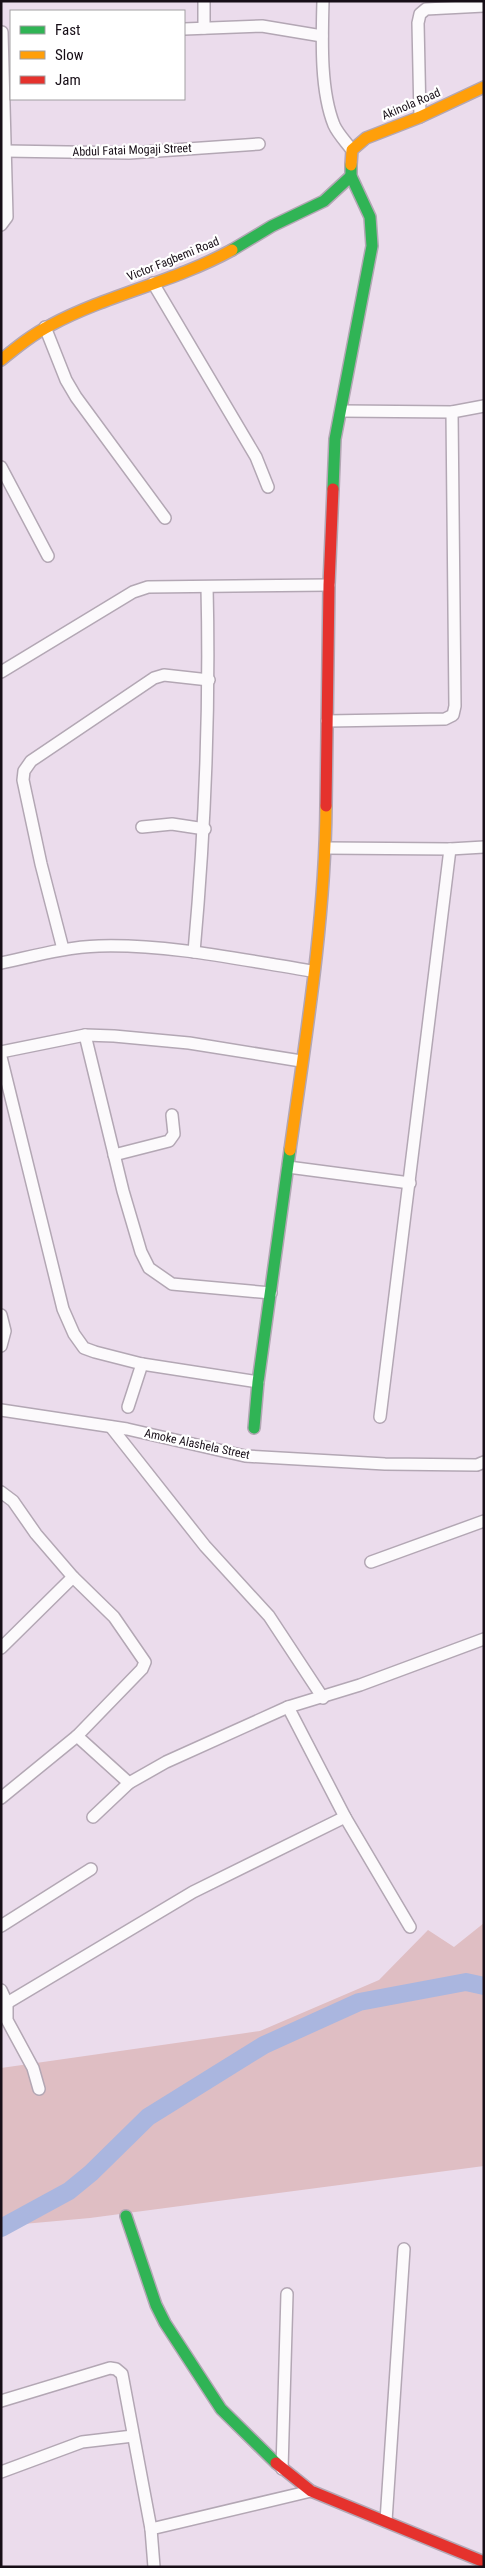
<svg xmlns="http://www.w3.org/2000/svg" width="485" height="2568" viewBox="0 0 485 2568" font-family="'Roboto Condensed',sans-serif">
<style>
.green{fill:#dfbec3}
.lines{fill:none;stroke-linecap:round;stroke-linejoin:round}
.river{stroke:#aab6df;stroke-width:18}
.street-casing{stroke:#b3a7b4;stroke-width:14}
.fast-casing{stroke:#b3a7b4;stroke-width:14}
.slow-casing{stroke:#b3a7b4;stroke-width:14}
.jam-casing{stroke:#b3a7b4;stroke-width:14}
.street{stroke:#fcfafc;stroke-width:11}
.fast{stroke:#30b455;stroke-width:11}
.slow{stroke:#ff9f0a;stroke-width:11}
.jam{stroke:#e5322d;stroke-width:11}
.labels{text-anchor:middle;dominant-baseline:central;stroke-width:4.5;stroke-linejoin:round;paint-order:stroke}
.street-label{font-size:12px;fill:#170e17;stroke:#fff}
</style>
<rect width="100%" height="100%" fill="#ebdcec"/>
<path class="green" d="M484,1923V2166L90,2218L1,2226V2068L260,2031L379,1980L428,1930L454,1947Z"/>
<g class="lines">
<path class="river" d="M1,2228L69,2191L91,2173L148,2117L264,2045L359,2002L466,1982L484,1986"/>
<g class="street-casing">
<g id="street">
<path d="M204,1V28"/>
<path d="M323,1C322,39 320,90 334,125C338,134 346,142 352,150"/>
<path d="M184,29L262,26L322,36"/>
<path d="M420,117L418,23L420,14L426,9L484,6"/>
<path d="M5,151L129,153L259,144"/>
<path d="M1,225L7,217L2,32"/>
<path d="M153,283L256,457L268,487"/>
<path d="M45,327L66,380L76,397L165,518"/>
<path d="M341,411L452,412L484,406"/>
<path d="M1,467L48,556"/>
<path d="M1,672L133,592L148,587L329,585"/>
<path d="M327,721L445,719L453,715L455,706L452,412"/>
<path d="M142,827L172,824L205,829"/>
<path d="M326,848L450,849L484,847"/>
<path d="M63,949L41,864L23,780L24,771L31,761L154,678L164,675L209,680"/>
<path d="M194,952C205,830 210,710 207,587"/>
<path d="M1,963C34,956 66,947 99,946C170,944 242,960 312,971"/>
<path d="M85,1035L123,1191L141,1252L149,1268L172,1284L271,1293"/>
<path d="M1,1052L85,1035L114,1036L189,1043L301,1061"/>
<path d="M1,1057L63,1309L74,1334L84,1348L95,1352L142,1364L258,1382"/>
<path d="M114,1155L169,1141L174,1134L172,1115"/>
<path d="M288,1167L410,1183"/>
<path d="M1,1315L5,1331L1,1346"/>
<path d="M128,1407L142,1364"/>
<path d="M1,1410L127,1429L245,1456L385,1464L477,1465L484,1462"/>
<path d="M380,1417L450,849"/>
<path d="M111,1427L205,1546L269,1616L323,1698"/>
<path d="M1,1492L13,1501L36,1534L73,1577L114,1617L145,1662L142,1669L77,1736L1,1798"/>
<path d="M371,1562L484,1521"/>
<path d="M1,1648L73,1577"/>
<path d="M288,1707L345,1817L410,1927"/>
<path d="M77,1736L129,1783"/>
<path d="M93,1817L129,1783L166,1762L288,1707L360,1685L484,1639"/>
<path d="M1,1926L91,1869"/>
<path d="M1,1990L7,2003V2020L33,2068L39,2089"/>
<path d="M7,2003L193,1892L345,1817"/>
<path d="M1,2401L110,2368L116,2369L122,2374L151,2529L154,2567"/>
<path d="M282,2469L287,2294"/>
<path d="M1,2472L82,2442L133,2436"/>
<path d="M386,2521L404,2249"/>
<path d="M151,2529L311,2491"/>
</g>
</g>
<g class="fast-casing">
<g id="fast">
<path d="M232,250L272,226L324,201L351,176"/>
<path d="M333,489L335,439L372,246L370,217L351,176V165"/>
<path d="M254,1428L258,1382L290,1150"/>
<path d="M126,2216L156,2305L165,2323L221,2409L276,2463"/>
</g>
</g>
<g class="slow-casing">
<g id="slow">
<path d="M351,165L352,150L366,138L420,117L484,87"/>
<path d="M1,360C17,347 33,334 51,325C109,294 174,282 232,250"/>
<path d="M290,1150C306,1036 325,921 326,806"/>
</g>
</g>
<g class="jam-casing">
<g id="jam">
<path d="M326,806L329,585L333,489"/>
<path d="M276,2463L311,2491L484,2562"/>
</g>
</g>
<use href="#street" class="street"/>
<use href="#fast" class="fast"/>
<use href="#slow" class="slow"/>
<use href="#jam" class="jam"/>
</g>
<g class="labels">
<g class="street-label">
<text transform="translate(411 104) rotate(-23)">Akinola Road</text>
<text transform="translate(132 150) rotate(-2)">Abdul Fatai Mogaji Street</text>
<text transform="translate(173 259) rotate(-22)">Victor Fagbemi Road</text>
<text transform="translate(197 1444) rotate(12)">Amoke Alashela Street</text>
</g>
</g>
<rect width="485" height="2568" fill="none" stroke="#170e17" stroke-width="5"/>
<rect x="10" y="10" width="175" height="90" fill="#ffffff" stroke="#a29fa2"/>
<rect x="20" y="26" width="25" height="8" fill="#30b455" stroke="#a29fa2"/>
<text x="55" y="35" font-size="15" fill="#170e17">Fast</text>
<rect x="20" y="51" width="25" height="8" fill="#ff9f0a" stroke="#a29fa2"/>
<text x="55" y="60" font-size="15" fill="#170e17">Slow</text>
<rect x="20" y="76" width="25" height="8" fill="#e5322d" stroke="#a29fa2"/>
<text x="55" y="85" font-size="15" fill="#170e17">Jam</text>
</svg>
